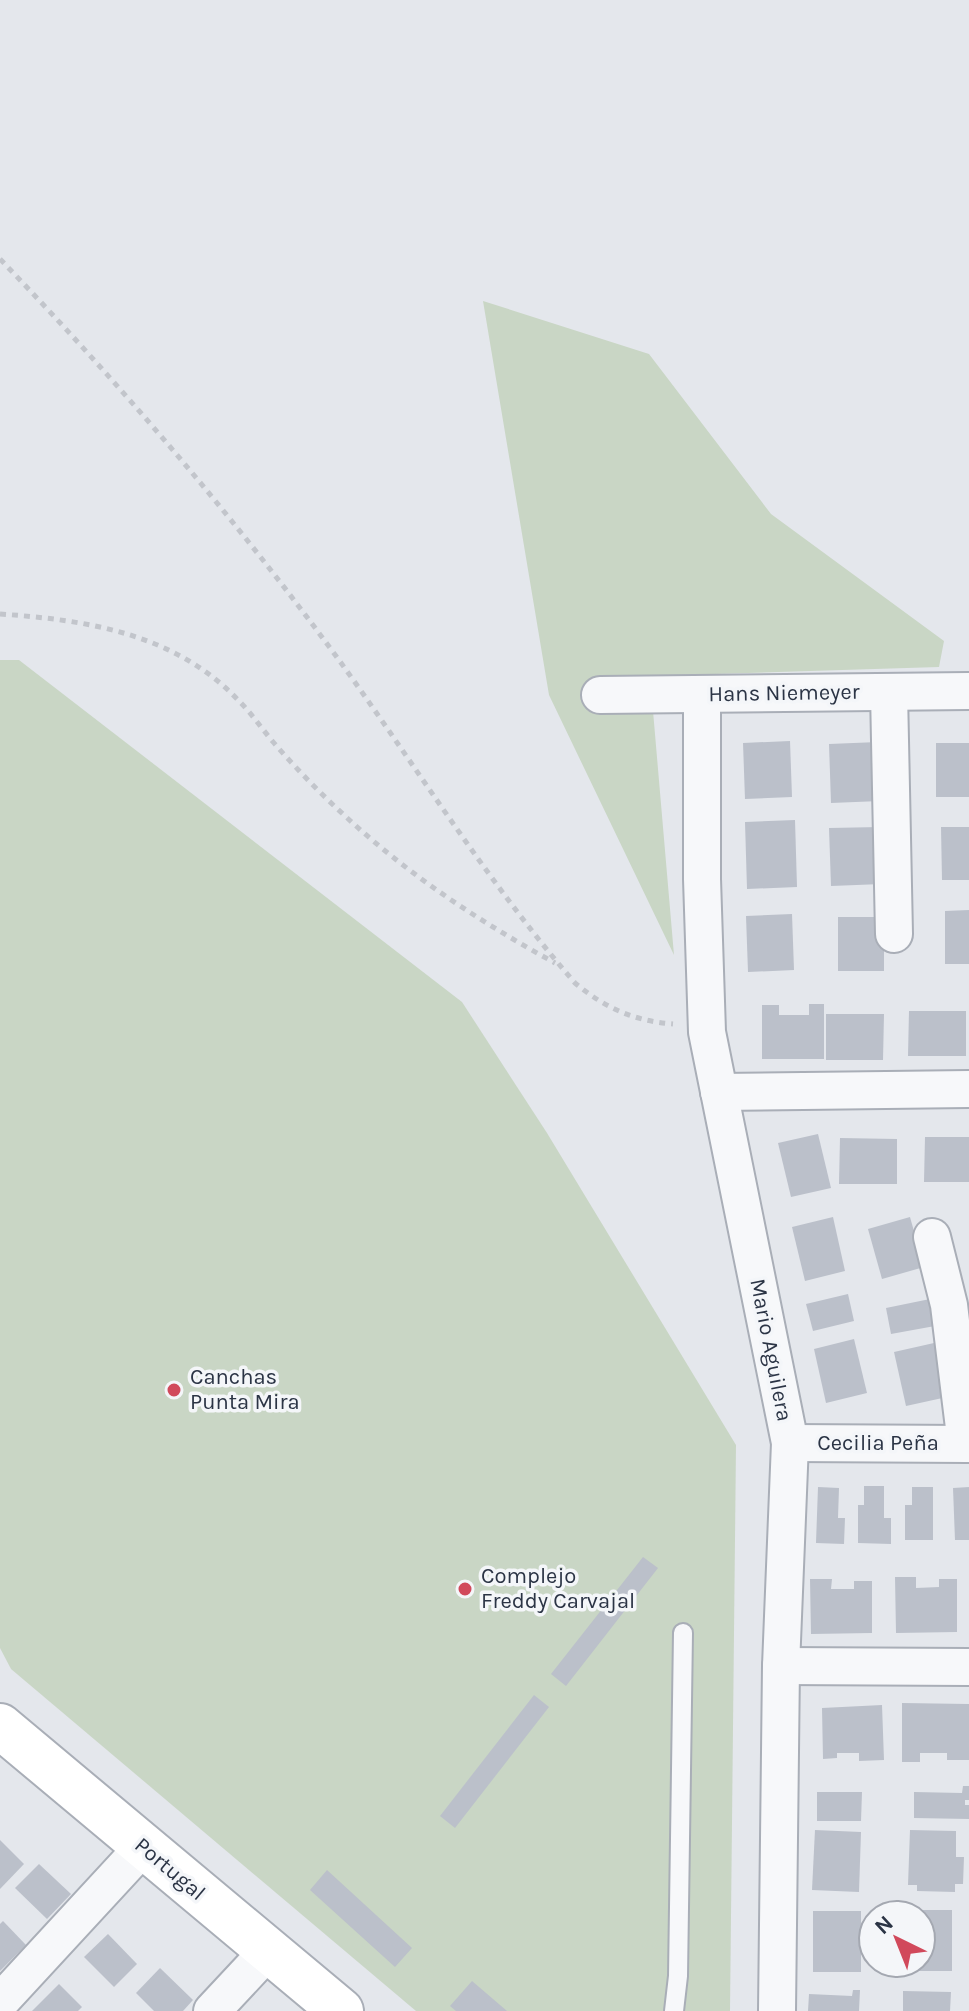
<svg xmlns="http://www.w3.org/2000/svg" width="969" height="2011" viewBox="0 0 969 2011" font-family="Karla,sans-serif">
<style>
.green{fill:#c9d6c5}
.building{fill:#bbc0ca}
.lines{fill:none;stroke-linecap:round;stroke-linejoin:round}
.service-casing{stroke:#a9aeb7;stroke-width:22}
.minor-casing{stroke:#a9aeb7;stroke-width:40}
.secondary-casing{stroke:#a9aeb7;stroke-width:48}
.path{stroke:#c2c5cb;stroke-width:5;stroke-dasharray:6 6;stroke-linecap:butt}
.service{stroke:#f7f8fa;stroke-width:18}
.minor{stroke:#f7f8fa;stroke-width:36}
.secondary{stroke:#fff;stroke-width:44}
.poi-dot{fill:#d1495b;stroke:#f4f6f9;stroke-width:3}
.labels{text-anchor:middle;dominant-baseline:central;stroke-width:7;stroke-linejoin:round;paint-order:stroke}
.street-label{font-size:22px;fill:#2b3445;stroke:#f4f6f9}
.poi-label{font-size:22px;fill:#2b3445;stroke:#f4f6f9;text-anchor:start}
</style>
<rect width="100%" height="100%" fill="#e4e7ec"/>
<g class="green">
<path d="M483,301L649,354L771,514L944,641L939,667L650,676L674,955L549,695Z"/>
<path d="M0,660H19L462,1002L547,1133L736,1445L730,2011H416L11,1669L0,1648Z"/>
</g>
<g class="building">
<path d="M790,741L792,797L745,799L743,743Z"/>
<path d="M878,742L880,801L831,803L829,744Z"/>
<rect x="936" y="743" width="33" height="54"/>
<path d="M795,820L797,887L747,889L745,822Z"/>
<path d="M880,827L882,884L831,886L829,828Z"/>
<path d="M941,827H969V880H942Z"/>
<path d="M969,910V964H945V911Z"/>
<path d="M792,914L794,970L748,972L746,916Z"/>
<rect x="838" y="917" width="46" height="54"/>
<path d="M809,1004H824V1059H762V1005H779V1015H809Z"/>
<path d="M909,1011H966V1056H908Z"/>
<path d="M826,1014H884L883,1060H826Z"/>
<path d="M818,1134L831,1188L791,1197L778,1143Z"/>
<path d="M925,1137H969V1182H924Z"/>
<path d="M840,1138L897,1139V1184H839Z"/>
<path d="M833,1217L845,1271L805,1281L792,1227Z"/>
<path d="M910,1217L924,1267L882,1279L868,1229Z"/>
<path d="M848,1294L854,1321L813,1331L806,1304Z"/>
<path d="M930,1299L935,1326L891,1334L886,1308Z"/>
<path d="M854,1339L867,1393L826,1403L814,1349Z"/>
<path d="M934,1343L947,1397L906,1406L894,1352Z"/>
<path d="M864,1486H884V1518H891V1544L858,1543V1505H864Z"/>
<path d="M818,1487L839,1488L838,1518H845L844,1544L816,1543Z"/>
<path d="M912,1487H933V1540H905V1505H912Z"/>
<path d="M969,1487V1540H955L953,1488Z"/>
<path d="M643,1557L658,1568L566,1686L551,1674Z"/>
<path d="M895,1577H916V1588L939,1587V1579H957V1632L896,1633Z"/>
<path d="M810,1579H832L831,1589H854V1581H872V1633L811,1634Z"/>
<path d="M534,1695L549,1707L455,1828L440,1816Z"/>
<path d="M902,1703L969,1704V1760H947V1753H920V1762H902Z"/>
<path d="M882,1705L884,1760L859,1761V1753H837V1758L823,1759L822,1708Z"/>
<path d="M963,1786H969V1800H965V1805H969V1819L914,1818V1792L962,1793Z"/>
<path d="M817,1792H862L861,1821H817Z"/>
<path d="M815,1830L861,1832L859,1892L812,1890Z"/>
<path d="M910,1830L956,1831V1857H964L963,1884H955V1892L917,1891V1885H908Z"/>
<path d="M0,1840L24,1864L0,1889Z"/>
<path d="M39,1864L71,1894L47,1919L15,1888Z"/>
<path d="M327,1870L412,1948L395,1967L310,1890Z"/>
<path d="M906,1910H952V1971H905V1963H921V1915H906Z"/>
<rect x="813" y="1911" width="48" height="61"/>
<path d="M3,1921L26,1945L0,1971V1924Z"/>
<path d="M108,1934L137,1964L114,1987L84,1957Z"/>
<path d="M160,1968L193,2000L183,2011H154L136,1993Z"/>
<path d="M472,1981L507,2011H456L450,2006Z"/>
<path d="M59,1984L82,2007L78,2011H32Z"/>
<path d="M853,1990H860L859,2011H808L809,1994L852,1996Z"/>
<path d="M903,1991L951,1992L950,2011H903Z"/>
</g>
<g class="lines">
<g class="service-casing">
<path id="service" d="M674,2011L678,1976L683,1633"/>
</g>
<g class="minor-casing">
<g id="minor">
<path d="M889,692L894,934"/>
<path d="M702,694V879L707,1032L790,1443L781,1666L777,2011"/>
<path d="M600,695L969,691"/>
<path d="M719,1092L969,1089"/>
<path d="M932,1237L949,1305L966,1444"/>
<path d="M790,1443L969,1444"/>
<path d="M781,1666L969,1667"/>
<path d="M0,2002L144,1846"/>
<path d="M212,2011L268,1951"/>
</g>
</g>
<g class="secondary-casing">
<path id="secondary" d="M0,1726L341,2011"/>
</g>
<g class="path">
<path d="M0,259C120,384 233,516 336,656C414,763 488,883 575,983C605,1008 634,1021 673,1024"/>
<path d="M0,614C88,620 176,634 239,701C252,714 262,729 274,743C299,772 327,800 355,825C416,880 484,924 555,963"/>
</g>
<use href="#service" class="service"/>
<use href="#minor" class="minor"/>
<use href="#secondary" class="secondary"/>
</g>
<g class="poi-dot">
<circle cx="174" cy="1390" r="8"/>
<circle cx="465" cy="1589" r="8"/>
</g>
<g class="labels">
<g class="street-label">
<text transform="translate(784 693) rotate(-1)">Hans Niemeyer</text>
<text transform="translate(771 1350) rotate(79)">Mario Aguilera</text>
<text x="878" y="1443">Cecilia Peña</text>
<text transform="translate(170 1869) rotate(40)">Portugal</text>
</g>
<g class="poi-label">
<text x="190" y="1377">Canchas<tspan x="190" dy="25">Punta Mira</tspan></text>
<text x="481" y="1576">Complejo<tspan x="481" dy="25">Freddy Carvajal</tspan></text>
</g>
</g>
<g transform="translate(897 1939) rotate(317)"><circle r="38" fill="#f4f6f9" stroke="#a4a8b1" stroke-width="2"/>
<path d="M0-6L14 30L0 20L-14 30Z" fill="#d1495b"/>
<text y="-12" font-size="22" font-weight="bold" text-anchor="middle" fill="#2b3445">N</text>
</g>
</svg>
